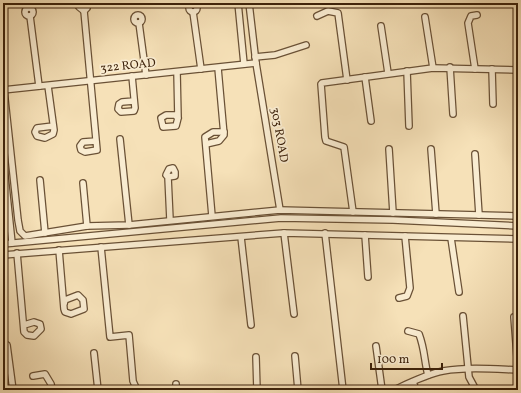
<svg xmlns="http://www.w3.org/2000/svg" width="521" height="393" viewBox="0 0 521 393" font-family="Vollkorn,serif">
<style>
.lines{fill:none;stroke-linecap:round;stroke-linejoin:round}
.minor-casing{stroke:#6a5136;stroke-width:8}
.minor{stroke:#f9ecd1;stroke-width:5.5}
.labels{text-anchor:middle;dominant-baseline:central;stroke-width:3.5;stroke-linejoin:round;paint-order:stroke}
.street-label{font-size:12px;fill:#3c210a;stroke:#f9ecd1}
</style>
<rect width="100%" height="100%" fill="#f6e1b8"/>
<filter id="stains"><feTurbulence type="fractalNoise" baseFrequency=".005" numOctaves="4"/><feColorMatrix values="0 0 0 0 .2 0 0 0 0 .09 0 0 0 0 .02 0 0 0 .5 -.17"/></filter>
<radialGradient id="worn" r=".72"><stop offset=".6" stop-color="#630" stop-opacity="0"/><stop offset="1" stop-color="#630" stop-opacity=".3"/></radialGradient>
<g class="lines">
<g class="minor-casing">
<g id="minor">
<path d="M82,3L79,7L84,11L87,8L85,3"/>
<path d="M238,3L244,64"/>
<path d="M249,3L256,63L280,210"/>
<circle cx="193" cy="8" r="4"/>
<circle cx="29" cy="12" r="4"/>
<path d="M84,11L97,150L85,152L81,150L80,146L83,142L96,141"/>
<path d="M193,12L201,69"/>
<circle cx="138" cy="19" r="4"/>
<path d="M30,16L39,86"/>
<path d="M317,16L328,11L338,13L347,80"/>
<path d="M425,17L433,68"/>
<path d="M139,23L146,75"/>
<path d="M381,26L388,73"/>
<path d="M255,57L275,55L306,45"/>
<path d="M450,67L453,114"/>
<path d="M475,69L468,23L471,16L477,15"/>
<path d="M492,69L493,104"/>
<path d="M407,71L409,126"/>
<path d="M177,72L178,118L176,126L163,127L161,118L166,115H175L178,118"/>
<path d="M132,76L135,108L134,111L121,112L118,109L119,104L122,102L134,101"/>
<path d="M365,77L371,121"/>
<path d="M48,86L54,130L53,134L45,138L37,136L35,132L37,128L53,126"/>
<path d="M3,90L256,63"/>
<path d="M4,90L18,220L20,231L25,236L87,226L129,225L280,210L518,216"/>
<path d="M120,139L129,225"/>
<path d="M206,144L219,141L224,135L218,68"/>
<path d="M389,149L393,213"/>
<path d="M431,149L436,214"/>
<path d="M475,154L479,215"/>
<path d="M3,157L12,243"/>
<path d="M168,177L175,176V172L173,168L169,169L166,175L168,177L170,220"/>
<path d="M40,180L45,233"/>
<path d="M83,183L87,226"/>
<path d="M353,212L344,147L326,141L325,137L321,84L322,83L433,68L518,70"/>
<path d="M212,216L205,137L213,132H224"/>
<path d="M284,233L294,314"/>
<path d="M325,233L343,390"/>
<path d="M365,235L368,277"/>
<path d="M241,237L251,325"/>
<path d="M451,238L459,292"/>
<path d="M3,244L281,218L393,220L518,226"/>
<path d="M101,247L110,337L129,335L133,381L137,390"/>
<path d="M59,250L64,309L65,312L71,314L84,309L83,300L78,295L65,300L64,304"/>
<path d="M17,253L24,332L27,335L34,336L41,329L40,324L34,322L24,325"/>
<path d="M3,255L284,233L518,239"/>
<path d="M399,298L407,296L410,288L405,236"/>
<path d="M463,316L469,377L476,390"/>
<path d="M514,317L518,370"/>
<path d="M408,331L419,334C425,350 424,360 428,375"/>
<path d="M3,344L7,345L13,390"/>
<path d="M376,346L382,390"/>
<path d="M94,353L98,390"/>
<path d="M295,356L298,390"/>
<path d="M256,357L257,390"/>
<path d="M33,376L45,374L51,384L52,390"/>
<path d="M413,382L416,390"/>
<path d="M176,384V390"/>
<path d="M394,390C409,383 427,374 443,371C468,367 493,369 518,370"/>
</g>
</g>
<use href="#minor" class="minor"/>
</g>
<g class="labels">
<g class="street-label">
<text transform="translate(128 66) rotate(-6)">322 ROAD</text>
<text transform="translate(279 135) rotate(80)">303 ROAD</text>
</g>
</g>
<rect width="521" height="393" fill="none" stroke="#f6e1b8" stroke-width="16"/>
<rect x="4" y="4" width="513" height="385" fill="none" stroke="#3c210a" stroke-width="2"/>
<rect x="8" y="8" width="505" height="377" fill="none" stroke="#3c210a"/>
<path d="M371 363v6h71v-6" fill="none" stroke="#3c210a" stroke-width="2"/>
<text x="377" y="363" font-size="12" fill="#3c210a" stroke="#f9ecd1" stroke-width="3" paint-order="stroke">100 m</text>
<rect width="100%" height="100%" filter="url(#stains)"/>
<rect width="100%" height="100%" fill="url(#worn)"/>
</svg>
